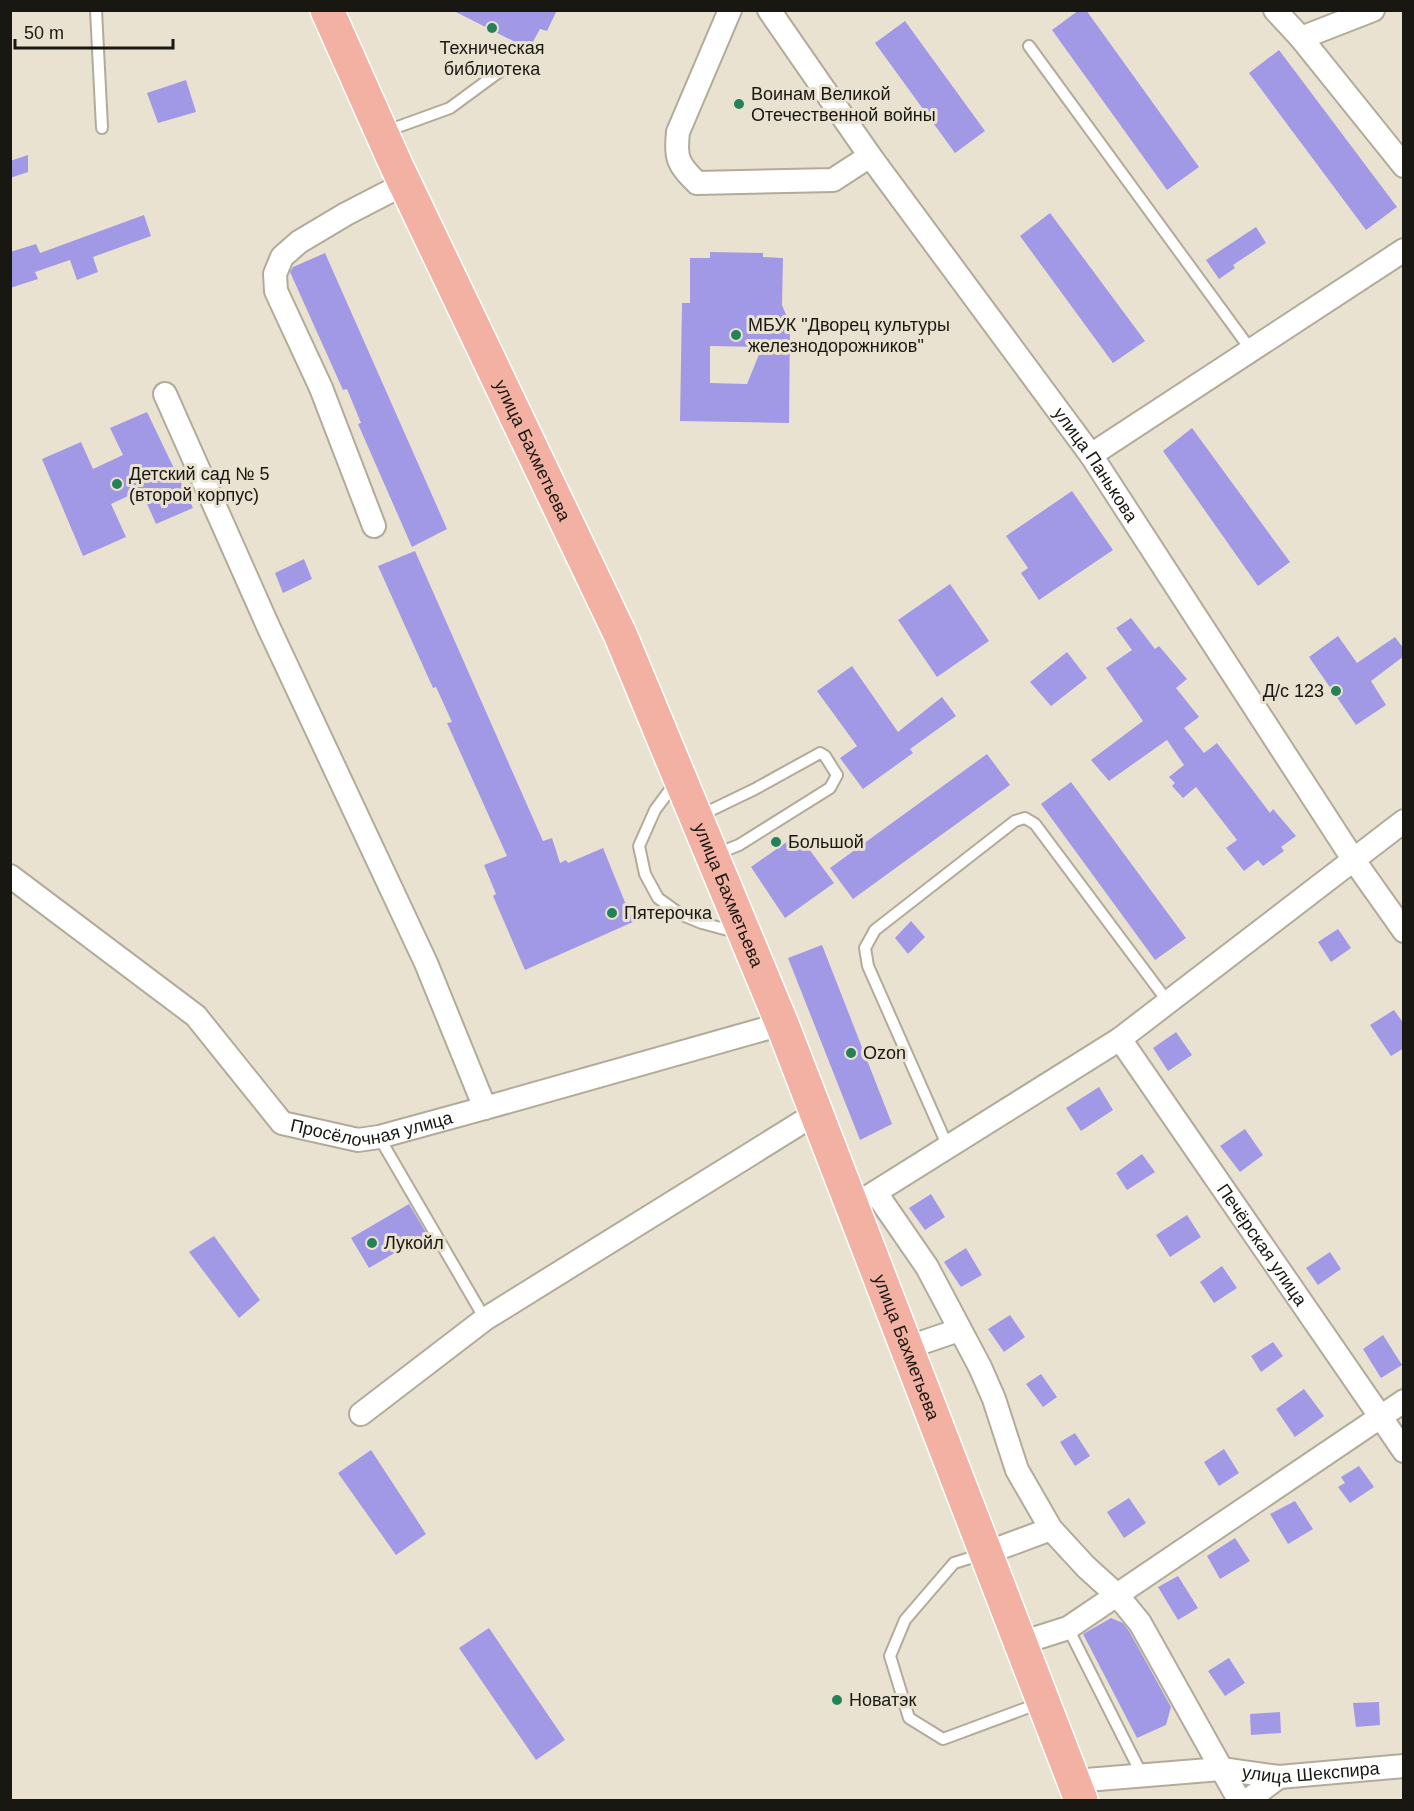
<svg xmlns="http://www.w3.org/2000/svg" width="1414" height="1811" viewBox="0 0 1414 1811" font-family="Helvetica,sans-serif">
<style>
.building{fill:#a299e6;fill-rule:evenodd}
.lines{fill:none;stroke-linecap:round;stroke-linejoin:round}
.lane-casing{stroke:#b2ab9a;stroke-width:14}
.street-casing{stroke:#b2ab9a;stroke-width:26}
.primary-casing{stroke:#fff;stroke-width:36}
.lane{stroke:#fff;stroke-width:10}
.street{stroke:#fff;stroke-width:22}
.primary{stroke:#f2b1a3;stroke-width:33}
.poi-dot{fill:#258157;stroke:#eae2d1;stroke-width:2}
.labels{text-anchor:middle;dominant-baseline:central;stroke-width:6;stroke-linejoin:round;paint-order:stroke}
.poi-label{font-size:18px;fill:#191711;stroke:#eae2d1;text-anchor:start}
.street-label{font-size:18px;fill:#191711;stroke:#eae2d1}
</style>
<rect width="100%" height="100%" fill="#eae2d1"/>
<g class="building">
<path d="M452,10H557L547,31L540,29L529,49Z"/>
<path d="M1079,10H1086L1199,167L1167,190L1052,30Z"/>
<path d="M905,21L985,131L955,153L875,43Z"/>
<path d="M1279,50L1397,207L1366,230L1249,73Z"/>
<path d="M186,80L196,112L158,123L147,93Z"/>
<path d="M28,155V172L10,178V161Z"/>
<path d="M1050,213L1145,341L1113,363L1020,236Z"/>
<path d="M144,215L151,236L93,257L98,272L77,280L70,260L35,272L38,279L10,288V252L36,244L40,253Z"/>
<path d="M1256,227L1266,243L1233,265L1235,268L1219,279L1206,260Z"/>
<path d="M710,252L763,253V257L783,258L782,305L790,324L789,423L680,421L682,303H690V258H710ZM710,346L762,347L747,384L710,383Z"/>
<path d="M325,253L447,529L412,547L358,424L361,423L347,389L343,390L290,272L293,267Z"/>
<path d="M147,412L193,508L156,524L141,490L111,504L126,537L83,556L42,459L81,442L93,469L123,455L110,428Z"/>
<path d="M1192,428L1290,562L1258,586L1163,451Z"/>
<path d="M1072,491L1113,550L1039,600L1021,573L1028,568L1006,536Z"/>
<path d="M415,551L543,841L552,838L560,863L566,860L568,863L603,848L633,922L525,970L493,896L496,894L484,865L507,856L447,723L452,722L436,687L433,688L378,566Z"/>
<path d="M304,559L312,579L283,593L275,573Z"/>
<path d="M950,584L989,641L937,677L898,620Z"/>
<path d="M1131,618L1155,649L1159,646L1187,679L1176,688L1199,717L1184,728L1204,753L1217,743L1270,813L1273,809L1296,836L1281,847L1284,851L1263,866L1258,860L1244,871L1226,848L1237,840L1196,787L1183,798L1172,786L1175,783L1169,777L1184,765L1167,740L1109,781L1091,760L1143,721L1106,668L1132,650L1116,628Z"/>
<path d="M1338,636L1357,663L1395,637L1404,649V656L1371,681L1386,705L1356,725L1309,657Z"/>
<path d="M1067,652L1087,678L1051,706L1030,682Z"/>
<path d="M852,666L898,732L942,697L956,716L910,749L913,753L863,789L840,758L857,746L817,691Z"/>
<path d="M987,754L1010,785L853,899L830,868Z"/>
<path d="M1071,782L1186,938L1155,960L1041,804Z"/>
<path d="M798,834L834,883L785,918L751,867Z"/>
<path d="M911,921L925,937L908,954L895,938Z"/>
<path d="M1338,929L1351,948L1331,962L1318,942Z"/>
<path d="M822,945L892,1124L860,1140L788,958Z"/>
<path d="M1394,1010L1404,1024V1048L1391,1056L1370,1025Z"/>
<path d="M1176,1032L1192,1055L1168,1071L1153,1048Z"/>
<path d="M1099,1087L1113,1110L1081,1131L1066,1108Z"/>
<path d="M1245,1129L1263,1155L1240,1172L1220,1146Z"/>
<path d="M1142,1154L1155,1172L1127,1190L1116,1173Z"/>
<path d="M931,1194L945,1217L925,1230L909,1208Z"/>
<path d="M409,1204L427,1234L369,1268L351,1238Z"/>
<path d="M1187,1215L1201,1237L1170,1257L1156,1235Z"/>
<path d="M214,1236L260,1300L239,1318L189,1252Z"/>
<path d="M966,1248L982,1275L961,1287L944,1262Z"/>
<path d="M1330,1252L1341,1269L1318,1285L1306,1268Z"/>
<path d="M1222,1266L1237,1288L1214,1303L1200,1282Z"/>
<path d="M1010,1315L1025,1337L1004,1352L988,1329Z"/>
<path d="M1383,1335L1402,1365L1381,1378L1363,1349Z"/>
<path d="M1273,1342L1283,1356L1261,1372L1251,1356Z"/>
<path d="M1041,1374L1057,1397L1043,1407L1026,1384Z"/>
<path d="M1304,1389L1324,1416L1295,1437L1276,1409Z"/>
<path d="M1075,1433L1090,1456L1075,1466L1060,1442Z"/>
<path d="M1224,1449L1239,1473L1219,1486L1204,1462Z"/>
<path d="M371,1450L426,1534L396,1555L338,1473Z"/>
<path d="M1359,1466L1374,1487L1350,1503L1338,1487L1345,1483L1341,1477Z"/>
<path d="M1129,1498L1146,1523L1124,1538L1107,1512Z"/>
<path d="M1295,1501L1313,1529L1288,1544L1270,1514Z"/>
<path d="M1235,1538L1250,1561L1220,1579L1207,1556Z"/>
<path d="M1178,1576L1198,1608L1178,1620L1158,1587Z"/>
<path d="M1111,1618L1123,1623L1129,1631L1171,1707L1166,1725L1137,1738L1083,1634Z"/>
<path d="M489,1628L565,1740L536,1760L459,1648Z"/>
<path d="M1229,1658L1245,1683L1225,1696L1208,1671Z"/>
<path d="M1379,1702L1380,1725L1356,1727L1353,1703Z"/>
<path d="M1280,1712L1281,1733L1251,1735L1250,1714Z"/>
</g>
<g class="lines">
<g class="lane-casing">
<g id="lane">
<path d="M96,10L102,128"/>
<path d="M1029,46L1251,350"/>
<path d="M384,132L450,108L503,69"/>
<path d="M675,783L655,810L639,846L645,874L658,898L680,914L702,923L739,933"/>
<path d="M699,816L755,789L820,753L825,756L837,775L830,788L739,845L716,854"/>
<path d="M379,1137L485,1319"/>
<path d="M948,1147L868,966L865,948L875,930L1015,821L1025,818L1035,824L1168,1002"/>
<path d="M983,1554L954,1563L905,1620L890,1656L909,1718L943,1739L1040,1703"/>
<path d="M1068,1628L1142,1775"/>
</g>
</g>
<g class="street-casing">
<g id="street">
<path d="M730,10L678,132C675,159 678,164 697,183L833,180L870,156"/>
<path id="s1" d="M769,10L870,156L1091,455L1353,859L1404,931"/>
<path d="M1275,10L1301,38L1404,166"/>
<path d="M1301,38L1373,10"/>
<path d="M165,394L268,626L426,963L485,1108"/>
<path d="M1091,455L1404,250"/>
<path d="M374,526L321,388L276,291L275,274L282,257L299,242L346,214L404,184"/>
<path id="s2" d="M10,876L196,1016L282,1123L358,1140L379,1137L485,1108L782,1024"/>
<path id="s3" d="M1120,1039L1404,1451"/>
<path d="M876,1193L927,1267L980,1367L994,1399L1017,1470L1051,1529L1086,1567L1118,1596L1140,1623L1239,1800"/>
<path d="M863,1200L1120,1039L1404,821"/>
<path d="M906,1348L959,1330"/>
<path d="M361,1414L485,1319L815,1114"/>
<path d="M986,1553L1051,1529"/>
<path d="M1021,1643L1068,1628L1404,1401"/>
<path id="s4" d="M1074,1781L1221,1769L1279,1777L1404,1766"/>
<path d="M1248,1800L1279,1777"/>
</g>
</g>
<g class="primary-casing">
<g id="primary">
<path id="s5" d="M327,10L397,167L620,634L782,1024L1081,1800"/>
</g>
</g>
<use href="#lane" class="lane"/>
<use href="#street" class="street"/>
<use href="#primary" class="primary"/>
</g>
<g class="poi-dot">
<circle cx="492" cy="28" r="6"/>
<circle cx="739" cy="104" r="6"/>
<circle cx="736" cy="335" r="6"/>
<circle cx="117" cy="484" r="6"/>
<circle cx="1336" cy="691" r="6"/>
<circle cx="776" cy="842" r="6"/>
<circle cx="612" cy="913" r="6"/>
<circle cx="851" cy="1053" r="6"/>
<circle cx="372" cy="1243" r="6"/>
<circle cx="837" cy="1700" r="6"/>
</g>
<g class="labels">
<g class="poi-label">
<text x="492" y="48" text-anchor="middle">Техническая<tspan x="492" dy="21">библиотека</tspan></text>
<text x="751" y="94">Воинам Великой<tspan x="751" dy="21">Отечественной войны</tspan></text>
<text x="748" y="325">МБУК "Дворец культуры<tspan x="748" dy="21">железнодорожников"</tspan></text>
<text x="129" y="474">Детский сад № 5<tspan x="129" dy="21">(второй корпус)</tspan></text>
<text x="1324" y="691" text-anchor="end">Д/с 123</text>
<text x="788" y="842">Большой</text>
<text x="624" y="913">Пятерочка</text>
<text x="863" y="1053">Ozon</text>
<text x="384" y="1243">Лукойл</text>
<text x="849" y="1700">Новатэк</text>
</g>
<g class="street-label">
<text stroke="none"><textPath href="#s5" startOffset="486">улица Бахметьева</textPath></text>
<text stroke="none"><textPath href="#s1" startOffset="560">улица Панькова</textPath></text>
<text stroke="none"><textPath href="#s5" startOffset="972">улица Бахметьева</textPath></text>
<text stroke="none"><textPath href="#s2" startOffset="462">Просёлочная улица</textPath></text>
<text stroke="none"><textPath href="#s3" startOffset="250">Печёрская улица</textPath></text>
<text stroke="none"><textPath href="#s5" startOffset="1458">улица Бахметьева</textPath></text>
<text stroke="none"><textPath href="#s4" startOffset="238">улица Шекспира</textPath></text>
</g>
</g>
<rect width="1414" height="1811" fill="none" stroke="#191711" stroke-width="24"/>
<path d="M15 39v9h158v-9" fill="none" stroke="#191711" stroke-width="3"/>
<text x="24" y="39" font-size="18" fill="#191711" stroke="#eae2d1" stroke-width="4.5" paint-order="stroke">50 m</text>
</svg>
